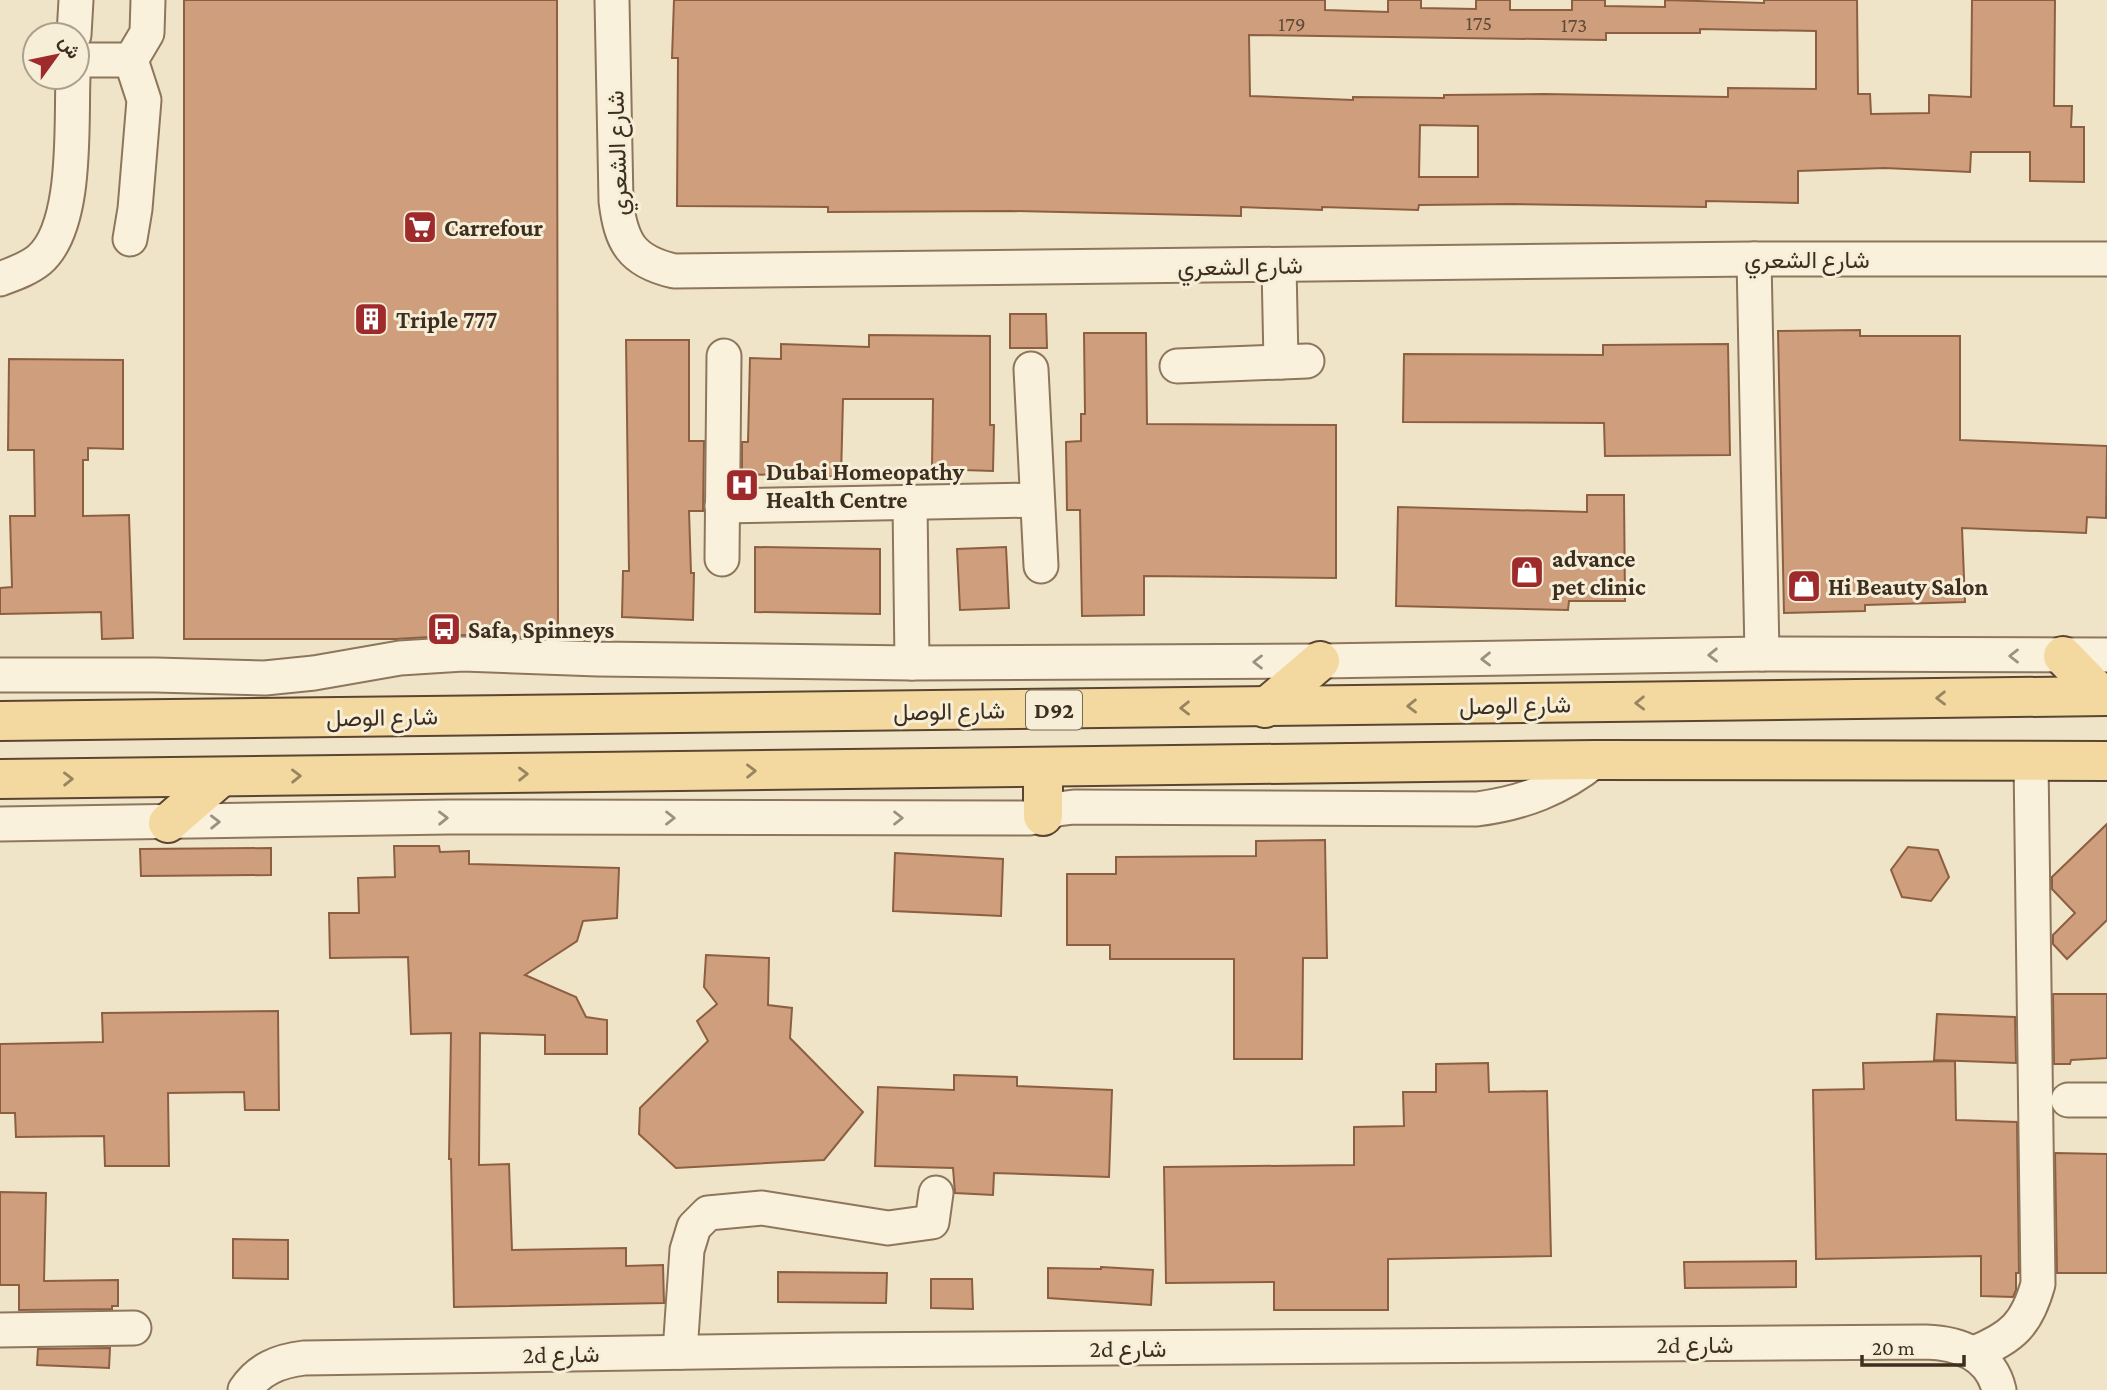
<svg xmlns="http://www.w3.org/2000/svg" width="2107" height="1390" viewBox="0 0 2107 1390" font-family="'Crimson Pro',Vazirmatn,serif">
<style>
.building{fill:#cf9f7d;stroke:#8d5f41;stroke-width:2;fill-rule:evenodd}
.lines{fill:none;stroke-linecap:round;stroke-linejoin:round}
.minor-casing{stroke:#8d765c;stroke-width:37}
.major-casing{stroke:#5b4430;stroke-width:42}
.minor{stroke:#faf1dc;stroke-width:33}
.major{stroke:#f3d9a0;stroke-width:38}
.oneway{stroke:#9c907e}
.oneway2{stroke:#988460}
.labels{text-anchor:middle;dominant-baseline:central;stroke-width:6;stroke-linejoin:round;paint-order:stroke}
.number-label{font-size:21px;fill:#624a37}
.shield{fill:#f7eed8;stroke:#756857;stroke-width:2}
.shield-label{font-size:23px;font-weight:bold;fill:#3d2e20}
.street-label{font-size:24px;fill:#3d2e20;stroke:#f7eed8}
.poi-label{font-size:24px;font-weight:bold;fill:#3d2e20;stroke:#f7eed8;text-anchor:start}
</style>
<rect width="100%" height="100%" fill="#f0e4c8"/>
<g class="building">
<path d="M184,0H557L558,638L464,635L396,639H184Z"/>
<path d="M674,0H1325V10L1388,12V0H1421V8L1476,9V0H1510V10H1572V0H1605V6L1665,7V0L1764,3V0H1857L1858,94H1870L1871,114L1929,113V95L1971,97L1972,0H2055L2054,106H2072L2071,127H2084V182L2030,181V152H1971L1970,172L1885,168L1798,171V203L1706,201V207L1512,204L1419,205L1418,210L1322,207V210L1241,207V216L1011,211L828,212V207L677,206L678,58H672ZM1700,29L1816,31V89L1728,88V97L1544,94L1444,95V98L1353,97V100L1250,96L1249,35L1606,40V33H1700ZM1420,125L1478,126V177H1419Z"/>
<path d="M1010,314H1046L1047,348H1010Z"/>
<path d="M1860,330V336H1960V440L2107,446L2106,518L2087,517L2086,533L1962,528L1965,602L1865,605V611L1784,613L1778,331Z"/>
<path d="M1084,333H1146L1147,424L1336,425V578L1144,576V615L1082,616L1080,510H1067L1066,442L1081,441V414H1085Z"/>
<path d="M869,335L990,336V425H994L993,471L932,469L933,399H843L841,477L742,474V442H748L750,358L781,359V344L869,347Z"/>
<path d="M626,340H689V441H704L703,511H689L691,573H694L693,620L622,617L623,571H629Z"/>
<path d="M1728,344L1730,455L1605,456L1604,423L1403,422L1404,354L1603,355V345Z"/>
<path d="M9,359L123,360V449L88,448V460H83V516L129,515L133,638L102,639L101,612L0,614V588L12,587L10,516H35L34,450H8Z"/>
<path d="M1587,495H1624L1625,601H1569L1568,610L1396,606L1398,507L1587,512Z"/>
<path d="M755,547L880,549V614L755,612Z"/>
<path d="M1006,547L1009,608L960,610L957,549Z"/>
<path d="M2107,824V920L2067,959L2053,944V935L2075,913L2052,889V877Z"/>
<path d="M1325,840L1327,958H1303L1302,1059H1234V959H1110V945H1067V874H1116V857L1256,856V841Z"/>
<path d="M394,846H439L440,852L469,851V864L619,868L617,918L583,921L577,941L525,975L576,997L586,1017L607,1020V1054H545V1035L480,1033L479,1165L509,1164L512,1250L626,1248V1266L663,1265L664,1303L454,1307L451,1159H449L451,1033L411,1034L408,957L330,958L329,913H359L358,878L395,877Z"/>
<path d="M1908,847L1938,850L1949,877L1931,901L1902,897L1891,870Z"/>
<path d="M271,848V875L141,876L140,849Z"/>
<path d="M895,853L1003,859L1001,916L893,911Z"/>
<path d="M706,955L769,958L768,1005L792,1008L790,1038L863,1112L824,1160L676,1168L639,1134L640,1108L708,1041L697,1021L717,1004L704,987Z"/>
<path d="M2053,994H2107V1058L2071,1060L2070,1064H2054Z"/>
<path d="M278,1011L279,1110H245L244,1092L168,1093L169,1166H105L104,1136L16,1137L15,1113H0V1044L103,1042L102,1013Z"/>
<path d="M1937,1014L2015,1017L2016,1063L1934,1060Z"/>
<path d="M1955,1061L1956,1120L2017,1122L2019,1273H2016V1290L2013,1297L1981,1296V1256L1816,1259L1813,1090L1864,1089L1863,1063Z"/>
<path d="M1488,1063L1489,1092L1547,1091L1551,1256L1388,1259V1310H1274V1282L1166,1283L1164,1167L1354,1165V1127L1404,1126L1403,1092H1436V1064Z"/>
<path d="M954,1075L1017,1077V1086L1112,1090L1109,1177L994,1173L993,1195L955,1193L953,1168L875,1166L878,1087L954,1090Z"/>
<path d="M2055,1153L2107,1154V1273H2057Z"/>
<path d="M0,1192L46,1193L44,1281L118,1280V1306H112V1309L19,1310V1285H0Z"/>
<path d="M233,1239L288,1240V1279L233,1278Z"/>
<path d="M1796,1261V1287L1685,1288L1684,1262Z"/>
<path d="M1101,1267L1153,1270L1151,1305L1048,1298V1268L1101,1269Z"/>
<path d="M778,1272L887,1273L886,1303L778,1302Z"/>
<path d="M931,1279H972L973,1309L931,1308Z"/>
<path d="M110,1348L109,1368L37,1365L38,1349Z"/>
</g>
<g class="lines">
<g class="minor-casing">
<g id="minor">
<path d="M612,0L616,201C621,242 631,261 674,271L1754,259H2107"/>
<path d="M74,35L76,0"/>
<path d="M77,60H131L147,33L148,0"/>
<path d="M130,239L135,209L144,100L131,60"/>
<path d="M1754,259L1762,654"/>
<path d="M1279,266L1281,362"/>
<path d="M0,279C13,274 28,269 39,260C78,227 71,125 73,77"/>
<path d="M1177,366L1307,361"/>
<path d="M1031,369L1041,566"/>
<path d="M910,502L912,663"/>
<path d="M722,506L1037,500"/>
<path d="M722,559L724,356"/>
<path d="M0,675H156L265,678L314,673L400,658L463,654L598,659L912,663L1320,661L1762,654L2107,655"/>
<path d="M0,824L449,817L1030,818L1058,809L1074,807L1477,809C1523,803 1560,789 1596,760"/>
<path d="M2068,1100H2107"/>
<path d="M0,1330L134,1328"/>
<path d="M680,1352L687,1250L694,1227L708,1213L762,1208L888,1228L932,1222L936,1193"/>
<path d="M1974,1353C2012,1338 2027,1324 2038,1284L2031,761"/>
<path d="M245,1390C259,1369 279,1361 304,1358L835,1350L1926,1342C1959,1343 1991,1355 1999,1390"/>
</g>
</g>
<g class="major-casing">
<g id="major">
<path d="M2063,656L2102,696"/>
<path d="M1265,708L1320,661"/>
<path d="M0,721L2107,696"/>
<path d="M0,779L1596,760L2107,761"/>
<path d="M1043,816V768"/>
<path d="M168,823L221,777"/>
</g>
</g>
<use href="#minor" class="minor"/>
<use href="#major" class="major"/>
</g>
<defs><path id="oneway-chevron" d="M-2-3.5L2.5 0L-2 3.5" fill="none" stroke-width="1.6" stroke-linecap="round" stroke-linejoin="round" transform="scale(1.75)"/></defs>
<g class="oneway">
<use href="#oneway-chevron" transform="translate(1713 655) rotate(179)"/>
<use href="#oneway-chevron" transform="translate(2014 656) rotate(-180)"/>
<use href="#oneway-chevron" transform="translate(1486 659) rotate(179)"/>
<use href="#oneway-chevron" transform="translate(1258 662) rotate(180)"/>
<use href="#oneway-chevron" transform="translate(443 818) rotate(-1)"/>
<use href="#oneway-chevron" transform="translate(670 818)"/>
<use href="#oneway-chevron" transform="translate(898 818)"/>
<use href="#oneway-chevron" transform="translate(215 822) rotate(-1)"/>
</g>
<g class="oneway2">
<use href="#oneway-chevron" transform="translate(1941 698) rotate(179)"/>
<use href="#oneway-chevron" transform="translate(1640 703) rotate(179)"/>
<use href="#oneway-chevron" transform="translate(1412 706) rotate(179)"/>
<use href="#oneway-chevron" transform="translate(1185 708) rotate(179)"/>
<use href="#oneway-chevron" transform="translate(751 771) rotate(-1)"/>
<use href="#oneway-chevron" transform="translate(523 774) rotate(-1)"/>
<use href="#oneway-chevron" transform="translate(296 776) rotate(-1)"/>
<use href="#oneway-chevron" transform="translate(68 779) rotate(-1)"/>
</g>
<defs>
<g id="supermarket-square" transform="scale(1.75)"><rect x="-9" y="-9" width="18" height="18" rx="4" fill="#9e2a2b" stroke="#f7eed8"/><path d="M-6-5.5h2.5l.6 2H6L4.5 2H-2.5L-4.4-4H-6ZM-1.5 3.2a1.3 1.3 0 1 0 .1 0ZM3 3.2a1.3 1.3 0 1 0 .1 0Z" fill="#fff"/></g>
<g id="building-square" transform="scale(1.75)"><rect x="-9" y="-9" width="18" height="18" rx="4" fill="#9e2a2b" stroke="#f7eed8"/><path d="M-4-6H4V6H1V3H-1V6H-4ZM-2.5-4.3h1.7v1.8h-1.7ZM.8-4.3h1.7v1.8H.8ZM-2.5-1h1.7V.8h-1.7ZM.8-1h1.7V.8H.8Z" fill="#fff"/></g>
<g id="hospital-square" transform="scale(1.75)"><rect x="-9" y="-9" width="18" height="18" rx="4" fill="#9e2a2b" stroke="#f7eed8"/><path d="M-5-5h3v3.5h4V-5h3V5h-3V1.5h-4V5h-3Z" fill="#fff"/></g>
<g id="shop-square" transform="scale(1.75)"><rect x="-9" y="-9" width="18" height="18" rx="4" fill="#9e2a2b" stroke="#f7eed8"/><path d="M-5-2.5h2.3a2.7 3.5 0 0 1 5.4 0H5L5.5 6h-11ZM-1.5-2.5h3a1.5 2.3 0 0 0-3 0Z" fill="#fff"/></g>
<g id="bus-square" transform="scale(1.75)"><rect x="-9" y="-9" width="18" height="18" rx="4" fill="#9e2a2b" stroke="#f7eed8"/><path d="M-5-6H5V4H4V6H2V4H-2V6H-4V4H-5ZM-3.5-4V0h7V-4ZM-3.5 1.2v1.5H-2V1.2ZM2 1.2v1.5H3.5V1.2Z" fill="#fff"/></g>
</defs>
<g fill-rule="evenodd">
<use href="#supermarket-square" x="420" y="227"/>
<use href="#building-square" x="371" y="319"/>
<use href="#hospital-square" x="742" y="485"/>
<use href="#shop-square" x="1527" y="572"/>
<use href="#shop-square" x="1804" y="586"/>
<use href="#bus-square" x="444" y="629"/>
</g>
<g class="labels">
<g class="number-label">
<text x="1479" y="23">175</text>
<text x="1292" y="24">179</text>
<text x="1574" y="25">173</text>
</g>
<rect class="shield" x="1026" y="690.5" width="56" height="39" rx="5"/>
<g class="shield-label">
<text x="1054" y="710">D92</text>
</g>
<g class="street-label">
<text transform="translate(617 153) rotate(-92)">شارع الشعري</text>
<text x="1807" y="259">شارع الشعري</text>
<text transform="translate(1240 266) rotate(-1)">شارع الشعري</text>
<text transform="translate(1515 705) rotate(-1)">شارع الوصل</text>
<text transform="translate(949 711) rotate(-1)">شارع الوصل</text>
<text transform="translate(382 717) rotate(-1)">شارع الوصل</text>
<text x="1695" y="1344">2d شارع</text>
<text x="1128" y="1348">2d شارع</text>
<text transform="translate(561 1354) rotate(-1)">2d شارع</text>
</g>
<g class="poi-label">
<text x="444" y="227">Carrefour</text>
<text x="396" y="319">Triple 777</text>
<text x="766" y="471">Dubai Homeopathy<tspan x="766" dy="28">Health Centre</tspan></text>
<text x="1552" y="558">advance<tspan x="1552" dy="28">pet clinic</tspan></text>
<text x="1828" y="586">Hi Beauty Salon</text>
<text x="468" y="629">Safa, Spinneys</text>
</g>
</g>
<g transform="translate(56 56) rotate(57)"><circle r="33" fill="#f7eed8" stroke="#ada18e" stroke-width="2"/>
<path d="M0-5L12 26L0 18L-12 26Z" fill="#9e2a2b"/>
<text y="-10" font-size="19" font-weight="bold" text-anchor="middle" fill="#3d2e20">ش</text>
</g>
<path d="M1862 1355v10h102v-10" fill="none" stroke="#3d2e20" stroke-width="3.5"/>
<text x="1872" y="1355" font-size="21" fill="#3d2e20" stroke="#f7eed8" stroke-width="5" paint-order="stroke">20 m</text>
</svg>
